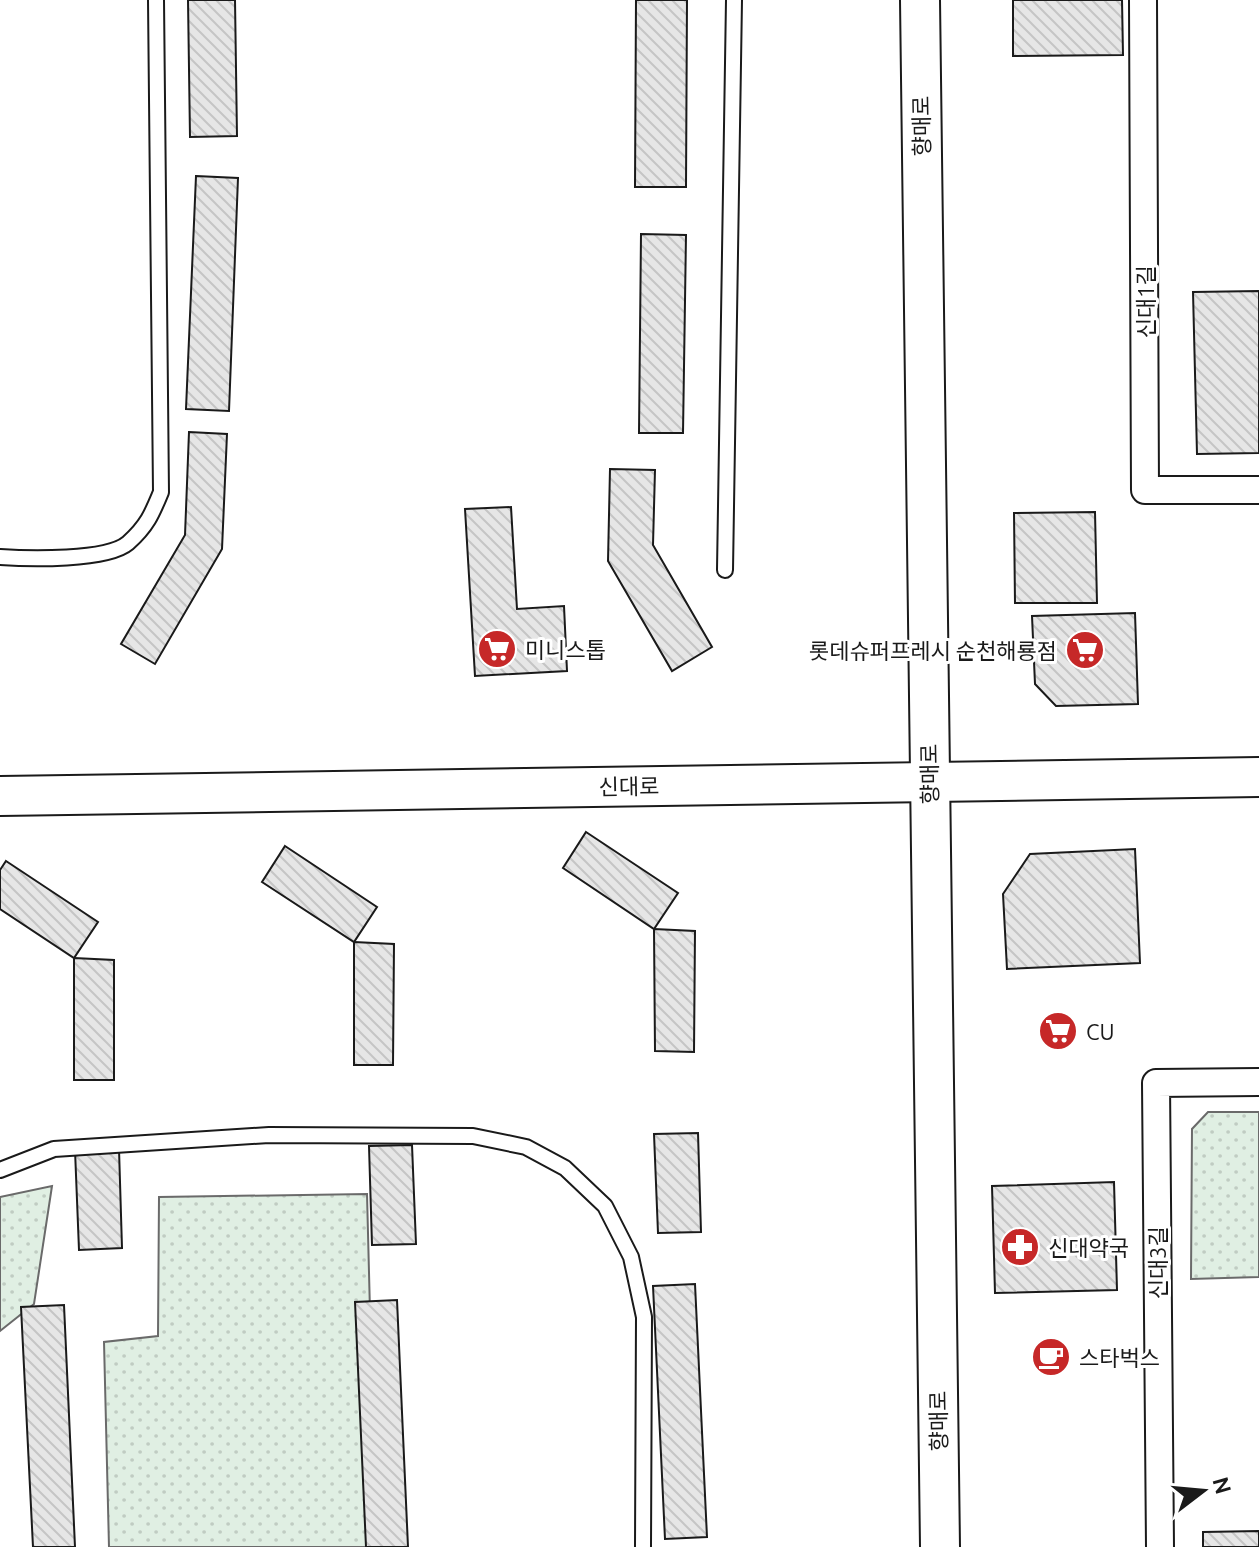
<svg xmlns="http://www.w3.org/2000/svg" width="1259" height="1547" viewBox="0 0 1259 1547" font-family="Ubuntu,'Noto Sans KR',sans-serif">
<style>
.park{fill:url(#park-dots);stroke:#6a6a6a;stroke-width:2}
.building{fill:url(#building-back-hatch);stroke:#1a1a1a;stroke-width:2}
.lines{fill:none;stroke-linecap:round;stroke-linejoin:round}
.lane-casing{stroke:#1a1a1a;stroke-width:18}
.street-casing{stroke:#1a1a1a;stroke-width:30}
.secondary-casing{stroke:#1a1a1a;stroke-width:42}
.lane{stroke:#fff;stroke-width:14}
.street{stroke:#fff;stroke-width:26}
.secondary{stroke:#fff;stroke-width:38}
.labels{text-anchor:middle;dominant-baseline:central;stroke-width:6;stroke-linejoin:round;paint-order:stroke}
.street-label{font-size:22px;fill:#1a1a1a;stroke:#fff}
.poi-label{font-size:22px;fill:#1a1a1a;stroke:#fff;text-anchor:start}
</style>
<defs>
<pattern id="park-dots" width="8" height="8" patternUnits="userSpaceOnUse" patternTransform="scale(2)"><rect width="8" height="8" fill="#e0efe3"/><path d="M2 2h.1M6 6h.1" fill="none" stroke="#c0ccc2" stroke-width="1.8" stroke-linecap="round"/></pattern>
<pattern id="building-back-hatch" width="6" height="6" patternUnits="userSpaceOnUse" patternTransform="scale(2)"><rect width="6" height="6" fill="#e6e6e6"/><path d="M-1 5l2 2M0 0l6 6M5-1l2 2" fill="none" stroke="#c5c5c5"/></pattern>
</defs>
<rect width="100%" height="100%" fill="#fff"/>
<g class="park">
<path d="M1208,1112H1259V1277L1191,1279L1192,1129Z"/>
<path d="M52,1186L34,1304L0,1331V1197Z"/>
<path d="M367,1194L376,1547H109L104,1342L158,1336L159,1197Z"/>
</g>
<g class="building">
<path d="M188,0H235L237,136L190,137Z"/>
<path d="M636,0H687L686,187H635Z"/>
<path d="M1013,0H1122L1123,55L1013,56Z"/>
<path d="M196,176L238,178L229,411L186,409Z"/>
<path d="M641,234L686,235L683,433H639Z"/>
<path d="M1259,291V453L1197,454L1193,292Z"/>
<path d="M189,432L227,434L222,549L155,664L121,644L185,535Z"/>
<path d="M610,469L655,470L653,545L712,647L672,671L608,561Z"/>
<path d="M511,507L517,609L564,606L567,671L475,676L465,509Z"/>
<path d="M1095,512L1097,603H1015L1014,513Z"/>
<path d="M1135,613L1138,704L1056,706L1035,684L1032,616Z"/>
<path d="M586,832L678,893L654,929L563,868Z"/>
<path d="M285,846L377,907L354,942L262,882Z"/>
<path d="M1135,849L1140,963L1007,969L1003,894L1030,854Z"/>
<path d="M6,861L98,922L74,958L0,909V870Z"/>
<path d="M654,929L695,931L694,1052L655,1051Z"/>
<path d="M354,942L394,944L393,1065H354Z"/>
<path d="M74,958L114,960V1080H74Z"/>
<path d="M698,1133L701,1232L658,1233L654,1134Z"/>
<path d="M412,1145L416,1244L372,1245L369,1146Z"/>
<path d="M119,1149L122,1248L79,1250L75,1150Z"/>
<path d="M1114,1182L1117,1290L995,1293L992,1186Z"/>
<path d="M695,1284L707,1537L665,1539L653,1286Z"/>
<path d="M397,1300L408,1547H366L355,1302Z"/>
<path d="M64,1305L75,1547H33L21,1307Z"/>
<path d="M1259,1531V1547H1203V1532Z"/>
</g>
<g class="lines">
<g class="lane-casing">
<g id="lane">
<path d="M0,557C28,559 107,561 128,543C147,526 152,514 161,492L156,0"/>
<path d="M725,570L734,0"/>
<path d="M0,1170L54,1149L269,1135L473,1136L526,1147L565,1168L605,1206L631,1257L644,1317L643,1547"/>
</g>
</g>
<g class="street-casing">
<g id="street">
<path d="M1143,0L1145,490H1259"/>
<path d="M1160,1547L1156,1083L1259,1082"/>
</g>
</g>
<g class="secondary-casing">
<g id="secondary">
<path d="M920,0L940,1547"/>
<path d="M0,796L1259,777"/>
</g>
</g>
<use href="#lane" class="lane"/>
<use href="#street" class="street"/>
<use href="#secondary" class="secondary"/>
</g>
<defs>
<g id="supermarket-disc" transform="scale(2)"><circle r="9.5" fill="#c62828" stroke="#fff"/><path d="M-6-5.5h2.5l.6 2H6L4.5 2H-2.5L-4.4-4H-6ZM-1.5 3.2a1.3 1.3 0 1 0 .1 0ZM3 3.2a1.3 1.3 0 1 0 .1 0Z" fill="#fff"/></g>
<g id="pharmacy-disc" transform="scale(2)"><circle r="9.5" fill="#c62828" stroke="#fff"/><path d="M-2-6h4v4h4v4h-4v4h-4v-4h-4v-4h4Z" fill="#fff"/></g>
<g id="cafe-disc" transform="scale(2)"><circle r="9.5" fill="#c62828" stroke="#fff"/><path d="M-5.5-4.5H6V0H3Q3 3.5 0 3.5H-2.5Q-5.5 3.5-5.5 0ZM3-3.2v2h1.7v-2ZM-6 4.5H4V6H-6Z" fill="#fff"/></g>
</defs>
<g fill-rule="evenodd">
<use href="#supermarket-disc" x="497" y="649"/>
<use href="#supermarket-disc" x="1085" y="650"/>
<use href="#supermarket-disc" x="1058" y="1031"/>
<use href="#pharmacy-disc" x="1020" y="1247"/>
<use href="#cafe-disc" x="1051" y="1357"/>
</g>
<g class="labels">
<g class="street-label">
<text transform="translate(921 126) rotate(-91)">향매로</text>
<text transform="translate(1145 302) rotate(-90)">신대1길</text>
<text transform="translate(929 774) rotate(-91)">향매로</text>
<text transform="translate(629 786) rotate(-1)">신대로</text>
<text transform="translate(1157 1263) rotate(-90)">신대3길</text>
<text transform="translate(938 1421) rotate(-91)">향매로</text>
</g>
<g class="poi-label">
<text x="525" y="649">미니스톱</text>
<text x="1057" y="650" text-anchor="end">롯데슈퍼프레시 순천해룡점</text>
<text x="1086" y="1031">CU</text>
<text x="1048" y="1247">신대약국</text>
<text x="1079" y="1357">스타벅스</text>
</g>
</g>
<g transform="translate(1203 1491) rotate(74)" stroke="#ffffff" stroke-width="6" paint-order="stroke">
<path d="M0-6L14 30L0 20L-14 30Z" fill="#1a1a1a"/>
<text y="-12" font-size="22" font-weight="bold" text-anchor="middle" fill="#1a1a1a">N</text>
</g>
</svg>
